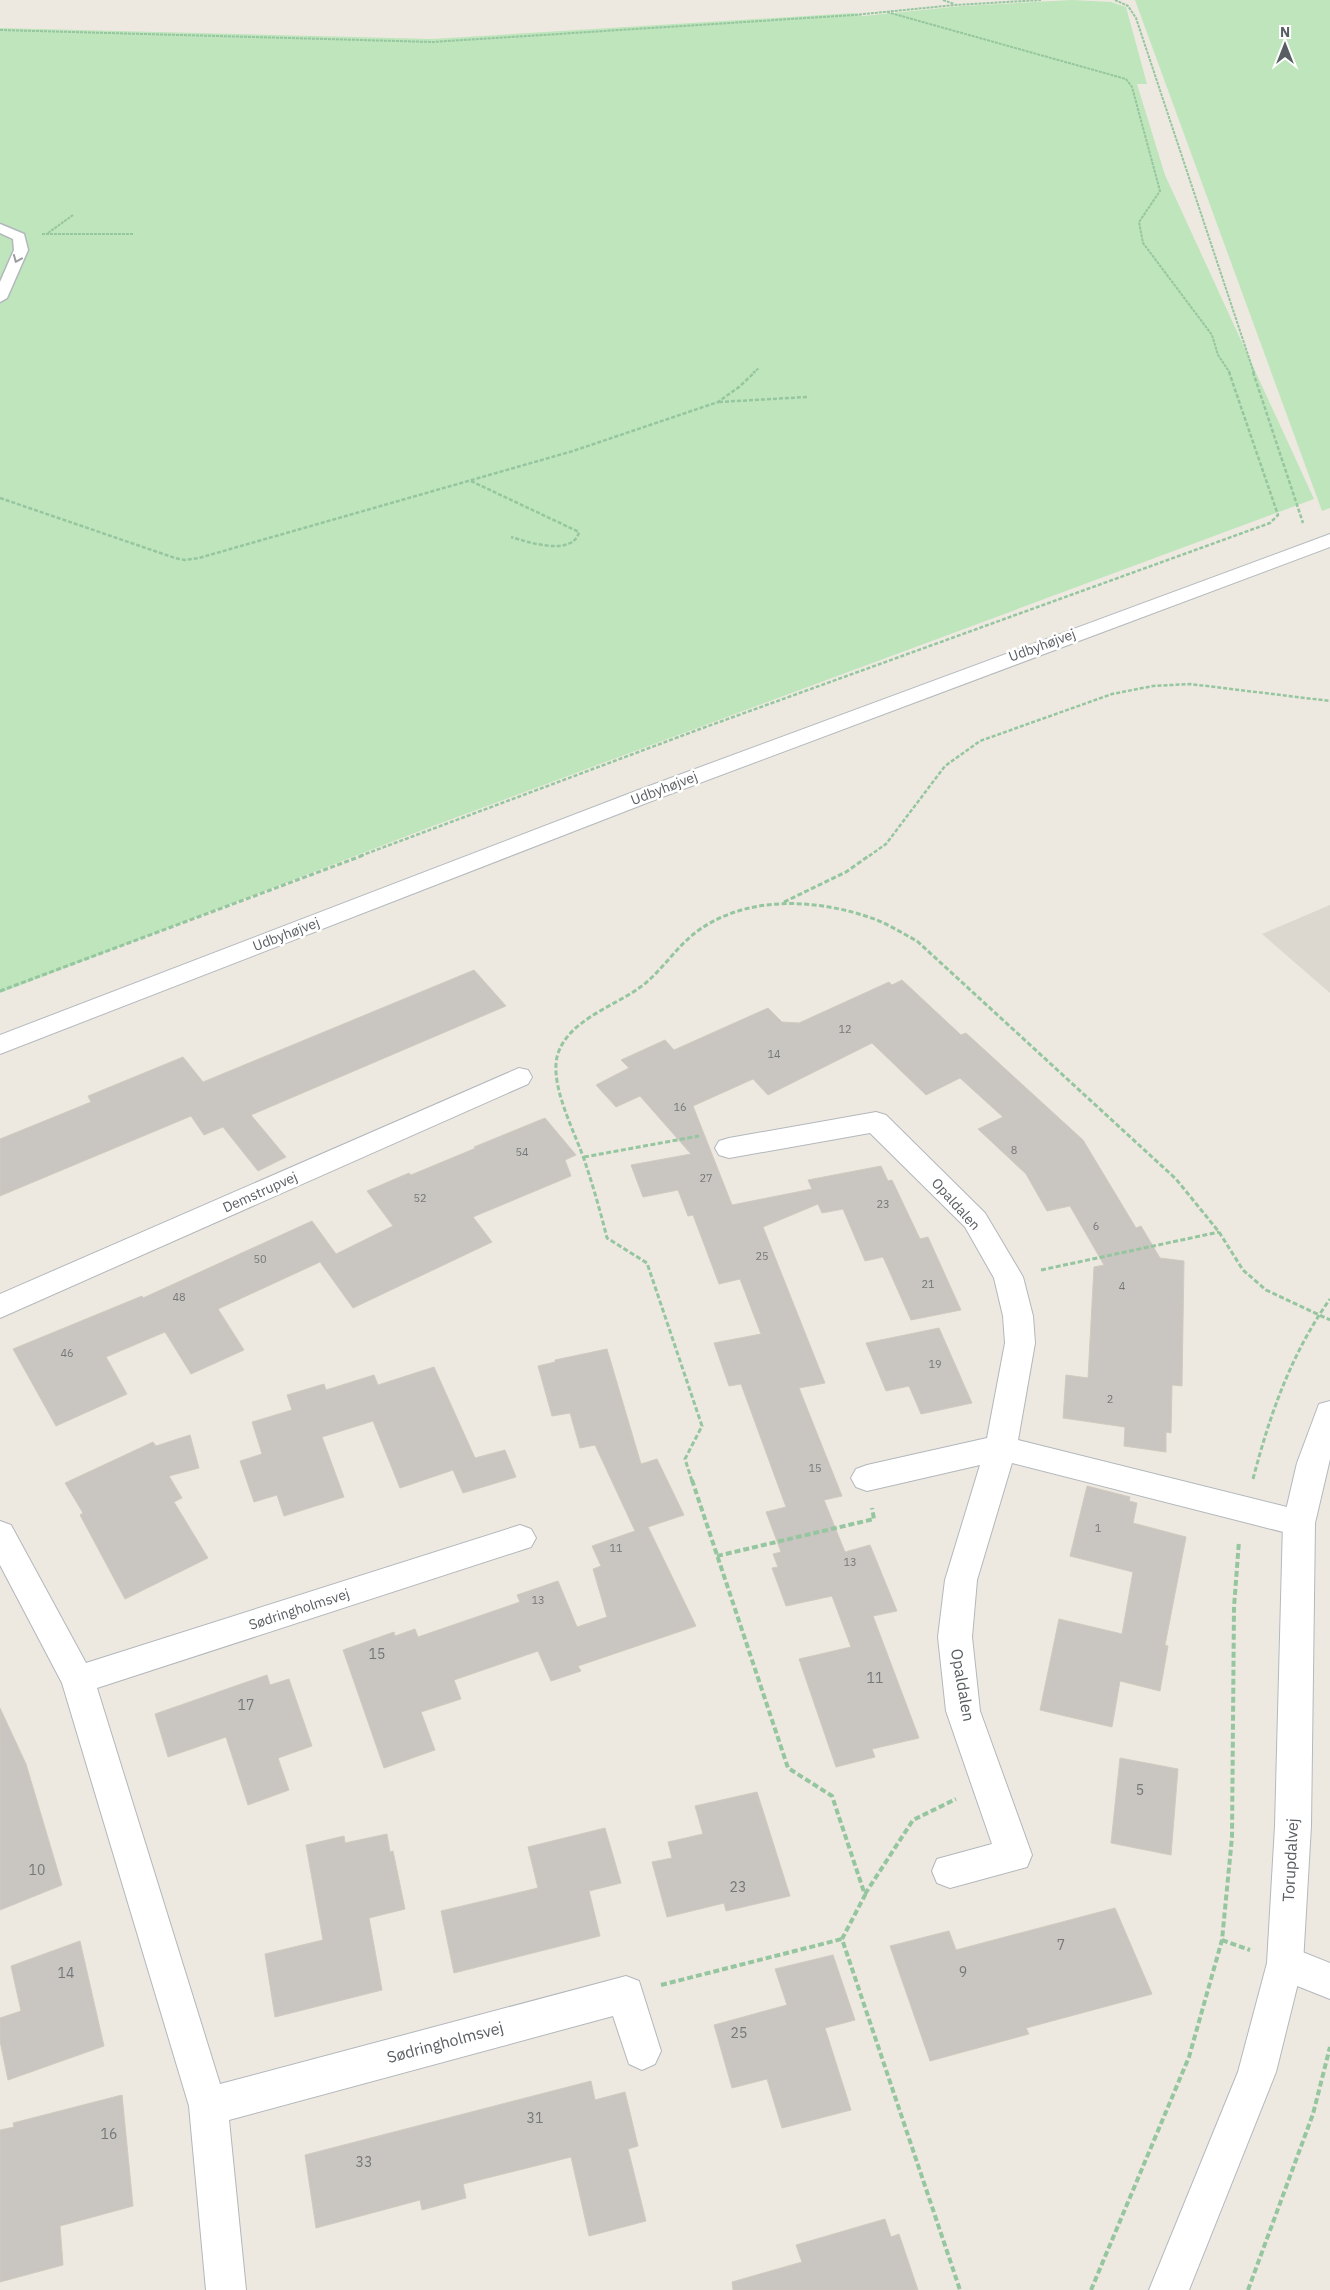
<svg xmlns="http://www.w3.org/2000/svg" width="1330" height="2290" viewBox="0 0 1330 2290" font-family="'IBM Plex Sans',sans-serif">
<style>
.education{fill:#ddd8cf}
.green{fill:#bfe5bc}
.building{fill:#c9c5c0;stroke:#d1cabf}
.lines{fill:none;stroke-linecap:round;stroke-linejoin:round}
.lane-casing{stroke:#b3b7bc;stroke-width:3}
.street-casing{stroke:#b3b7bc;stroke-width:2}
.secondary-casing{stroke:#b4b9be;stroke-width:2}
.path-far3{stroke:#95c69f;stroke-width:2;stroke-dasharray:3 1;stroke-linecap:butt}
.path-far2{stroke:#95c69f;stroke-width:2.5;stroke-dasharray:4 2;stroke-linecap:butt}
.path-far1{stroke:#95c69f;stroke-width:3;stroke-dasharray:5 2.5;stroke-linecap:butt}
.path{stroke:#95c69f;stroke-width:4;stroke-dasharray:6 3;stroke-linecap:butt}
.lane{fill:#fff;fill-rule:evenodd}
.street{fill:#fff;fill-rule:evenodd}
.secondary{fill:#fff;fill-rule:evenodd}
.oneway{stroke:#9b9ea1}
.labels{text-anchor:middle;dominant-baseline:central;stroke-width:5;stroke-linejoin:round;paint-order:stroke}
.number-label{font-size:11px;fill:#75787a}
.street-label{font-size:14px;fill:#595e62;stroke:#fff}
.near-number-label{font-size:14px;fill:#75787a}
.near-street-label{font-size:16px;fill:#595e62;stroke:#fff}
</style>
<rect width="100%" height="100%" fill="#ede9e0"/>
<path class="education" d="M1330,905V993L1262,934Z"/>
<g class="green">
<path d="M1072,0L1111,2L1126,7L1147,84H1137L1165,175L1314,499L425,829L0,993V28L433,39L854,13L863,16L962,6Z"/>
<path d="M1135,0H1330V508L1322,511Z"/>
</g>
<g class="building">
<path d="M474,970L506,1006L251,1115L286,1157L258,1171L223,1127L204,1135L191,1116L0,1196V1139L91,1102L88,1096L183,1057L203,1082Z"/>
<path d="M902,980L961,1035L966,1033L1083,1140L1136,1228L1141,1226L1160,1258L1184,1261L1182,1386L1172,1385L1171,1433L1166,1432V1452L1124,1446L1125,1427L1063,1418L1066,1375L1088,1378L1094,1267L1104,1265L1070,1206L1047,1211L1026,1174L978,1129L1003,1117L960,1078L926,1095L872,1043L768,1095L753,1079L693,1106L732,1205L812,1189L808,1180L881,1166L888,1181L892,1180L920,1239L928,1237L961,1310L911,1320L883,1257L865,1261L843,1209L822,1213L818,1204L763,1227L825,1383L799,1388L842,1496L824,1500L845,1552L870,1545L897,1611L873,1616L919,1738L872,1749L875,1757L836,1767L799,1659L851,1647L832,1596L786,1606L772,1568L778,1567L773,1554L781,1552L766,1512L786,1507L741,1384L729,1386L714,1343L761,1334L740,1279L719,1284L693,1215L688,1216L678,1190L643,1197L631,1165L691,1154L640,1096L616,1107L596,1085L629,1068L621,1060L665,1040L674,1050L768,1008L782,1022L799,1023L889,982L892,985Z"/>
<path d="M545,1118L576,1155L565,1160L571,1176L473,1217L492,1242L353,1308L320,1262L218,1309L244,1350L191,1374L165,1332L106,1357L127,1394L56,1426L13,1349L142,1296L143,1298L312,1221L336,1254L393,1226L367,1191L409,1173L411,1175L476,1148L474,1147Z"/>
<path d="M939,1328L972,1403L921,1414L909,1386L886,1391L866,1343Z"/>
<path d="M607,1349L641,1464L657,1459L684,1515L648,1527L696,1626L578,1666L581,1671L551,1681L538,1651L454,1680L461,1699L421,1712L435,1750L384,1768L343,1650L394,1632L395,1636L415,1629L418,1637L520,1602L517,1595L558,1581L577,1627L607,1617L593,1569L601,1566L592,1546L635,1531L595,1445L580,1448L570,1413L552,1416L538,1366L555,1362V1360Z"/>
<path d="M434,1367L475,1458L505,1450L516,1477L463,1493L453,1470L400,1488L373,1421L322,1437L344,1497L284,1516L277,1495L254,1502L240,1461L262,1454L252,1422L292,1410L287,1395L324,1384L326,1390L374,1375L378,1385Z"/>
<path d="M190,1435L199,1468L169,1476L182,1498L174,1502L208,1558L125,1599L80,1515L83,1513L65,1483L153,1442L156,1446Z"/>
<path d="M1087,1486L1130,1497L1129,1501L1137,1503L1133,1523L1186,1537L1165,1645L1168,1646L1160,1691L1120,1681L1112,1727L1040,1710L1059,1619L1122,1634L1133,1572L1070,1556Z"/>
<path d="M267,1675L270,1685L289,1679L312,1746L278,1758L289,1790L248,1805L226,1737L168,1757L155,1714Z"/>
<path d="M0,1708L26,1764L62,1885L0,1910Z"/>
<path d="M1120,1758L1178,1769L1171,1855L1111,1843Z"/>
<path d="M757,1792L790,1896L726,1911L724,1903L667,1917L652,1862L672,1858L668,1842L703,1834L695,1806Z"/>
<path d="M605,1828L621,1883L589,1891L600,1936L454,1973L441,1911L538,1888L528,1847Z"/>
<path d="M387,1834L390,1852L393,1851L405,1909L369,1918L382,1990L275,2017L265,1954L323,1940L306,1845L344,1836L345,1843Z"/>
<path d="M1115,1908L1152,1994L1026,2028L1029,2034L930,2061L890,1946L949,1931L956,1950Z"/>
<path d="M80,1941L104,2046L8,2080L0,2041V2018L21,2011L11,1966Z"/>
<path d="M833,1955L855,2020L825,2028L851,2110L782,2128L767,2079L732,2088L714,2025L787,2005L775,1969Z"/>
<path d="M591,2081L595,2100L625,2092L638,2146L628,2149L646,2221L589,2236L571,2157L463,2184L466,2198L422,2210L420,2200L316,2228L305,2155Z"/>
<path d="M122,2095L133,2206L60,2226L63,2265L0,2282V2130L14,2127L13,2123Z"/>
<path d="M885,2219L891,2237L899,2234L918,2290H733L732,2282L802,2262L796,2245Z"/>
</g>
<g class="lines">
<g class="lane-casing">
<path id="lane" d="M0,224L24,234L28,250L7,298L0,302V282L14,250L13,239L0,233Z"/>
</g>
<g class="street-casing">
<g id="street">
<path d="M519,1068L528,1070L532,1077L528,1084L0,1318V1294Z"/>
<path d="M876,1112L886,1115L985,1213L1023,1277L1033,1316L1035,1343L1018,1440L1299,1510L1310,1514L1315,1523L1310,1532L1299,1536L1012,1463L977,1580L972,1637L980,1711L1032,1855L1027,1867L950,1888L937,1883L932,1871L937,1859L992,1844L946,1711L938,1637L945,1580L980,1465L867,1491L856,1487L851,1478L856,1469L867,1465L987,1438L1005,1343L1003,1316L994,1278L965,1227L870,1133L729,1158L719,1155L715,1148L719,1141L729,1138Z"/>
<path d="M0,1521L11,1525L86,1663L520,1525L531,1529L536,1538L531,1547L97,1688L220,2084L626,1976L639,1981L661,2051L655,2064L642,2070L629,2064L613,2016L229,2120L246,2290H206L189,2106L62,1683L0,1565Z"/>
<path d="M1285,1945L1330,1963V1999L1272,1976L1267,1963L1272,1950Z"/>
</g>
</g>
<g class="secondary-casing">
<g id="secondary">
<path d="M1330,534V547L657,799L0,1054V1035L641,789Z"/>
<path d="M1330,1401V1459L1315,1523L1311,1826L1303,1963L1276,2072L1189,2290H1149L1238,2072L1267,1963L1275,1826L1283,1523L1297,1463L1319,1404Z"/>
</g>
</g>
<g class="path-far3">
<path d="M943,0L954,4"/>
<path d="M1115,0L1128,6L1136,18L1254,373"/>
<path d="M887,12L1126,79L1132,87L1160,191L1139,222L1143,243L1212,335L1218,355L1230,373"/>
<path d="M0,30L433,42L854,15L955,5L1041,0"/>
<path d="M48,233L73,215"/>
<path d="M42,234H134"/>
<path d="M753,373L759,368"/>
</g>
<g class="path-far2">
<path d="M1253,372L1303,523"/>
<path d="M719,402L807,397"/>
<path d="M471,481L579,532C573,557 527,542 511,537"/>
<path d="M0,498L175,558L185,560L199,558L573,451L718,402L739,387L755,372"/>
<path d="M360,856L700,729L1270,523L1278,515L1229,372"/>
<path d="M869,856L886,844L945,766L980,741L1112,694L1153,686L1190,684L1330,701"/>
</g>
<g class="path-far1">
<path d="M784,902L846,872L870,855"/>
<path d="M0,991L364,855"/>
<path d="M584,1157L699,1136"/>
<path d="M1041,1270L1219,1232"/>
<path d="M1253,1479C1270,1414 1291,1354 1330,1299"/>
<path d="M692,1481L685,1459L702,1426L647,1263L607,1238C601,1214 594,1189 586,1165C577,1136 550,1088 557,1057C566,1021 613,1007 639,988C662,972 676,946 699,930C750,894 821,899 877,920C891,926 904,934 917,941L1176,1179L1219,1232L1243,1270L1266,1290L1330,1320"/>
</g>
<g class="path">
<path d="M692,1480L788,1768L832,1796L865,1895L842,1939L960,2290"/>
<path d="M717,1556L874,1519L872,1508"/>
<path d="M865,1894L913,1820L956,1799"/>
<path d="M1222,1940L1250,1950"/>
<path d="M661,1985L842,1939"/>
<path d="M1091,2290L1189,2057L1222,1940L1232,1837L1234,1607L1239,1541"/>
<path d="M1248,2290L1313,2114L1330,2047"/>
</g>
<use href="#lane" class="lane"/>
<use href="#street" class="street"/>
<use href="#secondary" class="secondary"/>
</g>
<defs><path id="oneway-chevron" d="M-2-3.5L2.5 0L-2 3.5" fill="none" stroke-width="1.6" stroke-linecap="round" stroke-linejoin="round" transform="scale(1.25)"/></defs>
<use class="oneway" href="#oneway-chevron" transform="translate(17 259) rotate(113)"/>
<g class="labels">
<g class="number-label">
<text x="845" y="1029">12</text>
<text x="774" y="1054">14</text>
<text x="680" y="1107">16</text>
<text x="1014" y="1150">8</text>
<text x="522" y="1152">54</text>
<text x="706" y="1178">27</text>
<text x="420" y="1198">52</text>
<text x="883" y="1204">23</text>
<text x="1096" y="1226">6</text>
<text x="762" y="1256">25</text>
<text x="260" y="1259">50</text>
<text x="928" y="1284">21</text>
<text x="1122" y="1286">4</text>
<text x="179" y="1297">48</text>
<text x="67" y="1353">46</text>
<text x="935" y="1364">19</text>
<text x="1110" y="1399">2</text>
<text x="815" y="1468">15</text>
<text x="1098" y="1528">1</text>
<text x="616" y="1548">11</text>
<text x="850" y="1562">13</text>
<text x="538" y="1600">13</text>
</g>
<g class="street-label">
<text transform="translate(1042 645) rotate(-20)">Udbyhøjvej</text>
<text transform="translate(664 788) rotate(-21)">Udbyhøjvej</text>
<text transform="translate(286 934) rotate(-21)">Udbyhøjvej</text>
<text transform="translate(260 1192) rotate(-24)">Demstrupvej</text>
<text transform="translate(956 1204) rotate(48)">Opaldalen</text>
<text transform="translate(299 1609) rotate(-18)">Sødringholmsvej</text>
</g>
<g class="near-number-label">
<text x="377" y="1654">15</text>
<text x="875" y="1678">11</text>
<text x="246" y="1705">17</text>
<text x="1140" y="1790">5</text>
<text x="37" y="1870">10</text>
<text x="738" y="1887">23</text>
<text x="1061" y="1945">7</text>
<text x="963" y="1972">9</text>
<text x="66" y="1973">14</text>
<text x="739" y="2033">25</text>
<text x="535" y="2118">31</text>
<text x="109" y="2134">16</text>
<text x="364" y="2162">33</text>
</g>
<g class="near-street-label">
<text transform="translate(963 1685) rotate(80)">Opaldalen</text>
<text transform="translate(1290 1860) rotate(-87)">Torupdalvej</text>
<text transform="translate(445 2042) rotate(-15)">Sødringholmsvej</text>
</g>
</g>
<g transform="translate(1285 45)" stroke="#ffffff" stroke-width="4" paint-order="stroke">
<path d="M0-4L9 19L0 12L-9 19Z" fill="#595e62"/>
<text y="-8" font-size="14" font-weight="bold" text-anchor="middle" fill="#595e62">N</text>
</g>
</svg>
